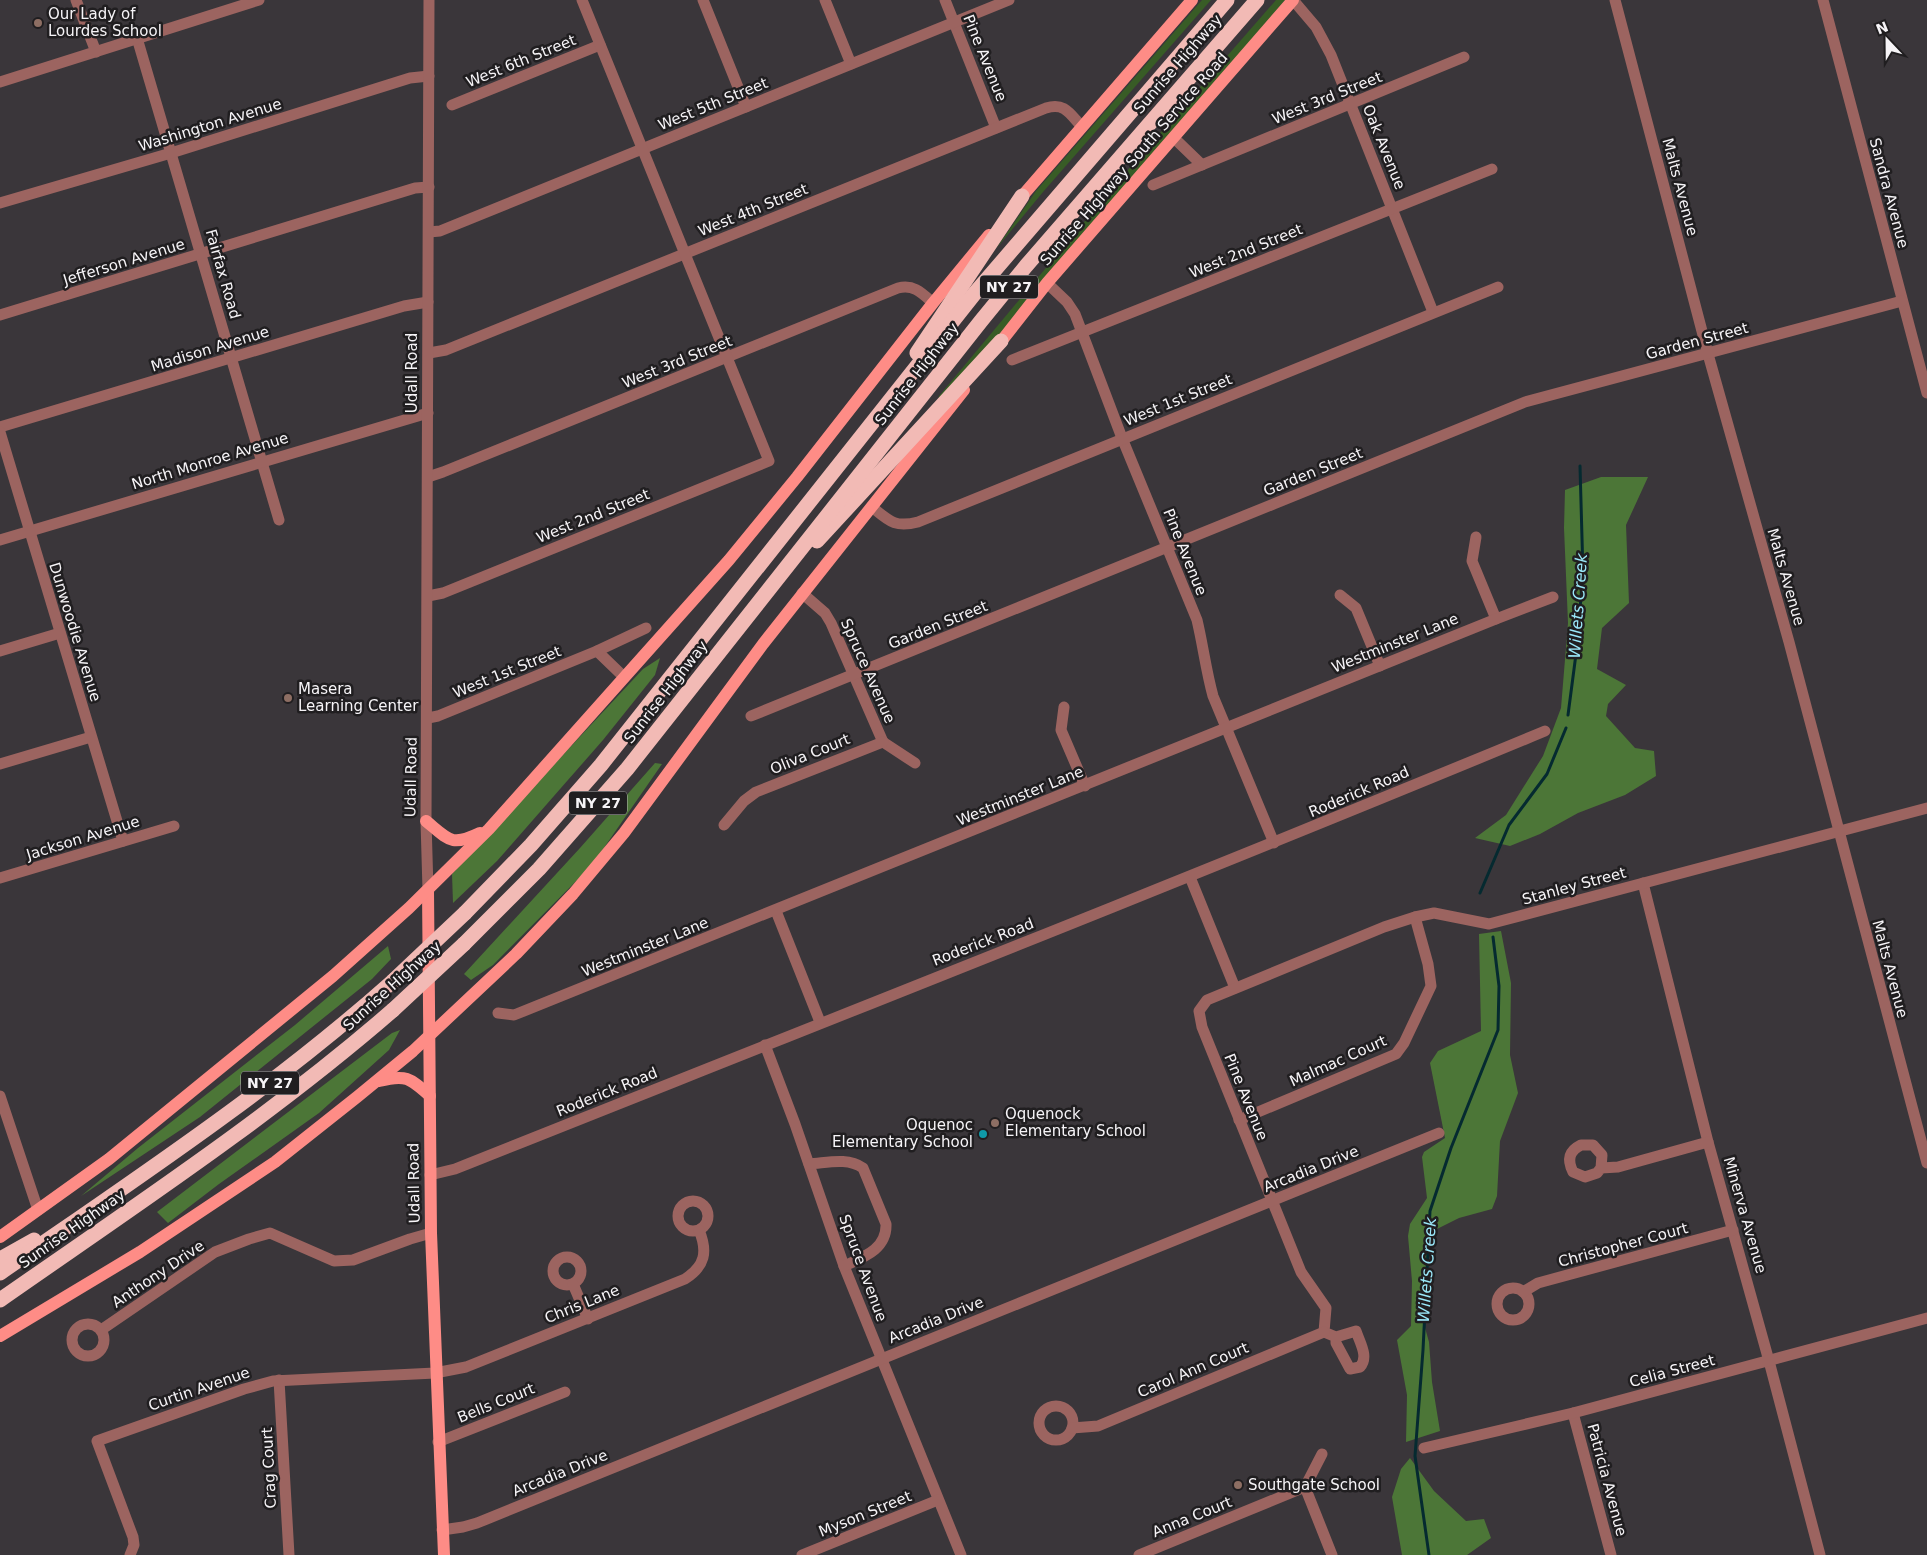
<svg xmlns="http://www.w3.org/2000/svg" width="1927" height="1555" viewBox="0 0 1927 1555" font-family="'DejaVu Sans',sans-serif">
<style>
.green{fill:#385c26}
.forest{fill:#4c7637}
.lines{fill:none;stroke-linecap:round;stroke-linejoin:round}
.stream{stroke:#052a30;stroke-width:3}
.minor{stroke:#9c6460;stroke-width:11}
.major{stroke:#fe8c86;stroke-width:12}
.highway{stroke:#f2bab5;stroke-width:15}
.highway-bridge{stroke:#f2bab5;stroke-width:15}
.education-dot{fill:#8d6e63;stroke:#201e20;stroke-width:2}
.culture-dot{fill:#0f9aa8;stroke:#201e20;stroke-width:2}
.labels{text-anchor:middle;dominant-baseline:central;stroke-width:5;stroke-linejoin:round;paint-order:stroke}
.shield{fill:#201e20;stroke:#b6b4b6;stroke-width:1}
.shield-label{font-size:14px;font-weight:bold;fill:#f6f4f7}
.poi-label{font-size:15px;fill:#f6f4f7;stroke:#201e20;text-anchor:start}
.street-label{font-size:15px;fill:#f6f4f7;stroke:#201e20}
.water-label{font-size:16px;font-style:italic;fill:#9be9fa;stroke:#201e20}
</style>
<rect width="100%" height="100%" fill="#3a363a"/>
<g class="green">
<path d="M1202,0H1211L1043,192L996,249L1036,191Z"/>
<path d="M1276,0H1285L972,369L937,404L939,396L1126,172Z"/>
</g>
<g class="forest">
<path d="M1601,477H1648L1626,525L1629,603L1602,628L1597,669L1626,685L1608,704L1606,716L1635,748L1654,751L1656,776L1625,795L1578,813L1540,834L1510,846L1475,838L1506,815L1543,756L1561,708L1568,623L1564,528L1565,490Z"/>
<path d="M660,658L655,675L603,740L497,861L453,903L452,874L643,669Z"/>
<path d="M655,763L662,764L592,865L493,965L471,980L464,974L580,848Z"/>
<path d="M1501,931L1511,983L1510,1055L1518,1093L1500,1141L1497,1196L1492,1209L1459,1218L1433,1231L1420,1310L1429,1342L1432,1382L1440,1431L1406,1442L1407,1395L1397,1340L1411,1326L1412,1281L1408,1236L1410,1224L1427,1198L1422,1157L1424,1152L1445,1138L1430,1063L1438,1051L1481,1031L1479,934Z"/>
<path d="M388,946L391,959L372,979L200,1117L81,1196L138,1148L295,1025Z"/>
<path d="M400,1030L389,1050L319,1113L219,1184L168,1223L157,1212L392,1033Z"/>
<path d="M1410,1458L1434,1491L1466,1521L1484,1519L1491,1538L1467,1555H1402L1392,1497L1401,1469Z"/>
</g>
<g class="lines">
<g class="stream">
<path d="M1568,715L1576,654L1583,574L1580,466"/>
<path d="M1480,893L1509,825L1547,774L1566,728"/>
<path d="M1429,1555L1415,1456L1423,1350L1430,1211L1451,1148L1498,1030L1499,986L1493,937"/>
</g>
<g class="minor">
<path d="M76,0L96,52"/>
<path d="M703,0L746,107"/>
<path d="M825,0L851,64"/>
<path d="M945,0L996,128"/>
<path d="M1293,0L1316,27L1331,55L1433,312"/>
<path d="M1615,0L1708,354L1789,642L1927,1163"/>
<path d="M1823,0L1927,393"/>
<path d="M137,38L279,520"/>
<path d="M0,82L259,0"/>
<path d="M452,105L600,45"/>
<path d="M1174,138L1202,165"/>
<path d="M1153,185L1464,57"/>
<path d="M0,203L171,153L410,78L429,76"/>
<path d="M429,232L440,231L1009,0"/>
<path d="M1047,283L1067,302L1075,314L1122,438L1197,620C1203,645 1206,671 1213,696L1274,843"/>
<path d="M0,315L415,188L429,187"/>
<path d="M429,353L446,350L1046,108C1065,102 1070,114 1082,127"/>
<path d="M1012,360L1492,169"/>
<path d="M0,427L404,306L428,302"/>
<path d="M0,432L123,841"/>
<path d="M428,477L443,472L898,288C914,284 922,293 933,303"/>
<path d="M872,507C889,521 895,528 918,522L1498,287"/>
<path d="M1476,537L1472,561L1496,619"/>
<path d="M0,540L428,413"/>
<path d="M802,593L825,613L831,623L883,742"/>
<path d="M1340,595L1356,608L1380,666"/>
<path d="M428,596L443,593L769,461L582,0"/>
<path d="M0,651L60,633"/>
<path d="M597,651L624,677"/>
<path d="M1064,707L1061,730L1085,786"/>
<path d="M751,716L1525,402L1902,301"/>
<path d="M428,718L438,716L597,651L646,628"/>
<path d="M883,742L915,763"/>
<path d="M0,764L91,737"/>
<path d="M724,825L744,801L756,792L883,742"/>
<path d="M1190,877L1235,988"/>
<path d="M0,878L174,826"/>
<path d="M1643,883L1708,1142L1769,1361L1820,1555"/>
<path d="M428,890L426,821L429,0"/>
<path d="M776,911L820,1022"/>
<path d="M498,1013L514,1015L1496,619L1553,597"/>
<path d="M765,1045L795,1124L844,1266L961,1555"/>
<path d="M0,1096L38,1210"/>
<path d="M1239,1120L1396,1054L1404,1043L1431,986L1428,964L1415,917"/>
<path d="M809,1164C827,1163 847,1157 863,1168L886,1224C887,1249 864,1257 844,1266"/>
<path d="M1601,1168L1602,1155L1593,1145H1581C1569,1151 1567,1160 1573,1172L1585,1177L1597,1173L1601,1168L1618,1167L1708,1142"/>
<path d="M430,1175L455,1169C819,1024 1183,881 1545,731"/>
<circle cx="693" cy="1216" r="15"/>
<circle cx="567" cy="1271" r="14"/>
<path d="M573,1284L588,1319"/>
<circle cx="1513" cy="1304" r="16"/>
<path d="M1523,1292L1538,1283L1733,1230"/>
<circle cx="88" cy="1340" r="16"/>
<path d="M101,1330L215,1252L249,1239L270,1233L334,1261L353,1260L410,1239L431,1233"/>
<path d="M1336,1337L1356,1331C1360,1343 1369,1357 1360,1367L1350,1369L1336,1343V1337L1324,1332L1326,1308L1301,1272L1202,1027L1199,1011L1207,1000L1384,927L1415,917L1434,913L1489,924L1927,808"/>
<path d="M279,1380L289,1555"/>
<circle cx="1056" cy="1423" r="17"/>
<path d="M1573,1413L1611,1555"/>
<path d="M1072,1428L1098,1426L1324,1332"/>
<path d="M438,1442L565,1392"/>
<path d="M1424,1448L1573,1413L1927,1318"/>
<path d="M1305,1487L1332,1555"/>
<path d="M442,1530L463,1527L477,1523L1439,1133"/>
<path d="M130,1555L134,1545L133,1537L97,1441L244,1389L273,1381L435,1373L466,1367L685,1279C705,1266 708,1252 699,1230"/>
<path d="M802,1555L938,1500"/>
<path d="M1139,1555L1305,1487L1322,1454"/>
</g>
<g class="major">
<path d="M1017,202L1192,0"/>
<path d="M996,348L1047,283L1293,0"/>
<path d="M426,821C449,840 451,847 480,833"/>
<path d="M428,890L431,1233L444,1555"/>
<path d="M379,1081C406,1074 410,1078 430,1096"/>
<path d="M0,1237L109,1159L333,976L409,908L489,829L729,560L797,477L933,303L989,235"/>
<path d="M0,1336L140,1252L275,1162L357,1097L413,1051L516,954L573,894L624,833L763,644L964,390"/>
</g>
<g class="highway">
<path d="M917,353L1022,196"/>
<path d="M817,541L1001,341"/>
<path d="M465,913L531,845L601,765L975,293L1227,0"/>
<path d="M464,944L539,869L627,769L981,321L1026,266L1257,0"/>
<path d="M0,1259L34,1240"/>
<path d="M0,1273C134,1180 271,1090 393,981"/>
<path d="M0,1300C133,1207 270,1117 393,1010"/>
</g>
<g class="highway-bridge">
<path d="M393,981L465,913"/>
<path d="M393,1010L464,944"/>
</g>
</g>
<g class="education-dot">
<circle cx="38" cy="23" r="5"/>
<circle cx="288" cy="698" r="5"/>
<circle cx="995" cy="1123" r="5"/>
<circle cx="1238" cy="1485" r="5"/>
</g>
<circle class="culture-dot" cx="983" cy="1134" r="5"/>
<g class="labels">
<g class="shield">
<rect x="980" y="275.5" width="58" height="23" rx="4"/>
<rect x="569" y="791.5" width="58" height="23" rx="4"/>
<rect x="241" y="1071.5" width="58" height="23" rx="4"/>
</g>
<g class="shield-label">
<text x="1009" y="287">NY 27</text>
<text x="598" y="803">NY 27</text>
<text x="270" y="1083">NY 27</text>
</g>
<g class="poi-label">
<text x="48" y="14">Our Lady of<tspan x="48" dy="17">Lourdes School</tspan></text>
<text x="298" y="689">Masera<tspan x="298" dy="17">Learning Center</tspan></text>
<text x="1005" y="1114">Oquenock<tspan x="1005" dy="17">Elementary School</tspan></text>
<text x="973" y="1125" text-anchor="end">Oquenoc<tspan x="973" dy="17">Elementary School</tspan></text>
<text x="1248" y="1485">Southgate School</text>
</g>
<g class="street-label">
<text transform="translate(985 58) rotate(68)">Pine Avenue</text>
<text transform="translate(521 61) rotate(-22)">West 6th Street</text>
<text transform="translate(1178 64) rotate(-49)">Sunrise Highway</text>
<text transform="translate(1327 98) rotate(-22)">West 3rd Street</text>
<text transform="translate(713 104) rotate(-22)">West 5th Street</text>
<text transform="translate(210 125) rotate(-17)">Washington Avenue</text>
<text transform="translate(1384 147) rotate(68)">Oak Avenue</text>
<text transform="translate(1134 159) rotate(-49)">Sunrise Highway South Service Road</text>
<text transform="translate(1680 187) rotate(75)">Malts Avenue</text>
<text transform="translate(1889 193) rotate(75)">Sandra Avenue</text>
<text transform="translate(753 210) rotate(-22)">West 4th Street</text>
<text transform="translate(1246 251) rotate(-22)">West 2nd Street</text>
<text transform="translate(124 262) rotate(-17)">Jefferson Avenue</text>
<text transform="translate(223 274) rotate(74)">Fairfax Road</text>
<text transform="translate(1697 341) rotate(-15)">Garden Street</text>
<text transform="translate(210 349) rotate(-17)">Madison Avenue</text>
<text transform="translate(677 362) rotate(-22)">West 3rd Street</text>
<text transform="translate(412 373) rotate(-90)">Udall Road</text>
<text transform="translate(917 374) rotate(-52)">Sunrise Highway</text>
<text transform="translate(1178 400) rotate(-22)">West 1st Street</text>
<text transform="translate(210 461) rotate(-17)">North Monroe Avenue</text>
<text transform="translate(1313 472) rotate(-22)">Garden Street</text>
<text transform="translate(593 516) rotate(-22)">West 2nd Street</text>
<text transform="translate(1185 552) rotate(68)">Pine Avenue</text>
<text transform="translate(1786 577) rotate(74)">Malts Avenue</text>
<text transform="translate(938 625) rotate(-22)">Garden Street</text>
<text transform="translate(75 632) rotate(73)">Dunwoodie Avenue</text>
<text transform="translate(1395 643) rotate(-22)">Westminster Lane</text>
<text transform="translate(868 671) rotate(66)">Spruce Avenue</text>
<text transform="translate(507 672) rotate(-22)">West 1st Street</text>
<text transform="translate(666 692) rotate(-52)">Sunrise Highway</text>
<text transform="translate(810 754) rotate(-22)">Oliva Court</text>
<text transform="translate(411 777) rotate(-89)">Udall Road</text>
<text transform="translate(1359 792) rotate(-23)">Roderick Road</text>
<text transform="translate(1020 796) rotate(-22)">Westminster Lane</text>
<text transform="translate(83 838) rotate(-17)">Jackson Avenue</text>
<text transform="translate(1574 886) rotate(-15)">Stanley Street</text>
<text transform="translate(983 942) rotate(-21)">Roderick Road</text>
<text transform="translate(645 947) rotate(-22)">Westminster Lane</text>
<text transform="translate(1890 969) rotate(75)">Malts Avenue</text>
<text transform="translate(392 986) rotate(-42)">Sunrise Highway</text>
<text transform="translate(1338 1061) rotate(-24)">Malmac Court</text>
<text transform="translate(607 1092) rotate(-22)">Roderick Road</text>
<text transform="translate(1246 1097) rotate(68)">Pine Avenue</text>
<text transform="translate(1311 1169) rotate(-22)">Arcadia Drive</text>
<text transform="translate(414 1183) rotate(-91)">Udall Road</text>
<text transform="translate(1745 1215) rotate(74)">Minerva Avenue</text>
<text transform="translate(72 1229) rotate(-35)">Sunrise Highway</text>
<text transform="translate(1623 1245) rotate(-15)">Christopher Court</text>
<text transform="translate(863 1268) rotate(70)">Spruce Avenue</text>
<text transform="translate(158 1274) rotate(-34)">Anthony Drive</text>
<text transform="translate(582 1304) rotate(-22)">Chris Lane</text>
<text transform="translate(936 1320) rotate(-22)">Arcadia Drive</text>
<text transform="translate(1193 1370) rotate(-23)">Carol Ann Court</text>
<text transform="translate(1672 1371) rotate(-15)">Celia Street</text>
<text transform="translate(199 1389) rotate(-19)">Curtin Avenue</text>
<text transform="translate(496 1403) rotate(-22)">Bells Court</text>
<text transform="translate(269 1468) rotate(-93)">Crag Court</text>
<text transform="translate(560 1473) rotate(-22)">Arcadia Drive</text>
<text transform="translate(1607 1480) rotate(75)">Patricia Avenue</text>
<text transform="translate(865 1514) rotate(-22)">Myson Street</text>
<text transform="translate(1192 1517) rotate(-22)">Anna Court</text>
</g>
<g class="water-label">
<text transform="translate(1578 606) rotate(-86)">Willets Creek</text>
<text transform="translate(1427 1270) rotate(-86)">Willets Creek</text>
</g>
</g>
<g transform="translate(1887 40) rotate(338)" stroke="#201e20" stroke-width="4" paint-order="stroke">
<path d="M0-4L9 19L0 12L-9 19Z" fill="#f6f4f7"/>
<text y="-8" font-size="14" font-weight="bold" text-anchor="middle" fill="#f6f4f7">N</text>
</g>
</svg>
